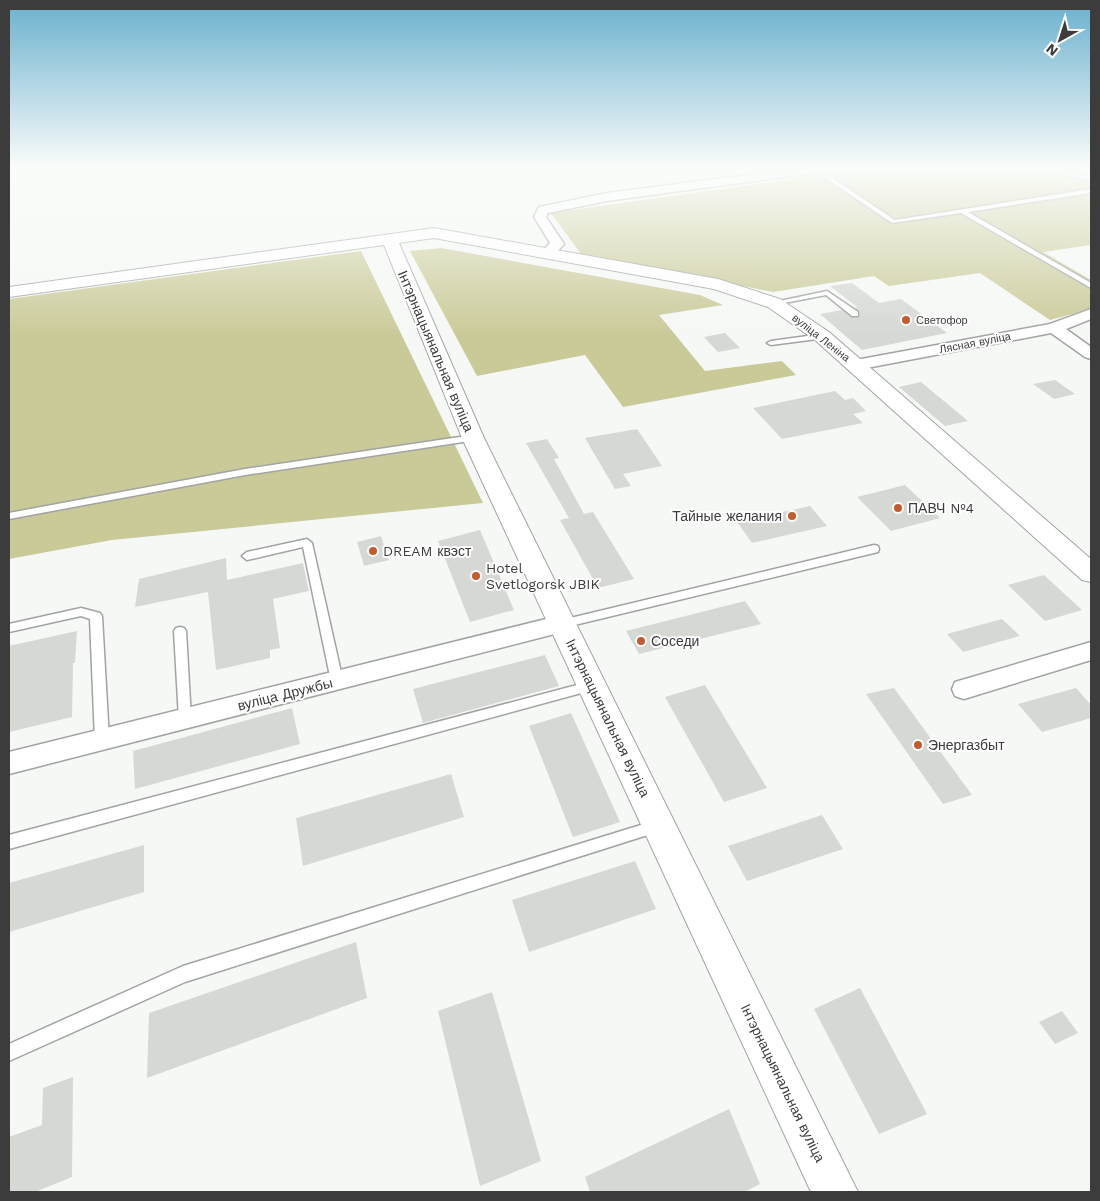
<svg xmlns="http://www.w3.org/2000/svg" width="1100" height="1201" viewBox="0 0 1100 1201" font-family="'Work Sans',sans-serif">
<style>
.green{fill:#caca98}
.building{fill:#d6d8d4}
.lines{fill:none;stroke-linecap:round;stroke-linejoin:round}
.lane-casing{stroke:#a1a4a2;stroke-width:3}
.street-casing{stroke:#a1a4a2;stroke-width:3}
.secondary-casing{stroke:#a1a4a2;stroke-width:2}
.lane{fill:#fff;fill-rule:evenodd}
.street{fill:#fff;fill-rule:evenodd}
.secondary{fill:#fff;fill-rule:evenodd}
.poi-dot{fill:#c25b2f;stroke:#fff;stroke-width:2}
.labels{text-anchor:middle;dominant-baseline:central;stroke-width:4;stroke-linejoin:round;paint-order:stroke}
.far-poi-label{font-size:11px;fill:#3b3c3b;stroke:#fff;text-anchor:start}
.far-street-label{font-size:11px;fill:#3b3c3b;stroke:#fff}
.street-label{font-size:14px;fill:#3b3c3b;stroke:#fff}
.poi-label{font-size:14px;fill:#3b3c3b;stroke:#fff;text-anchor:start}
</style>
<rect width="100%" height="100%" fill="#f5f8f5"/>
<g class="green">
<path d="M870,168C943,168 1021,160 1091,183V245L1043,252L1091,280V309L1050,320L980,273L889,286L874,276L773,292L581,254L551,213Z"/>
<path d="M441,248L700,295L723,305L659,315L705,371L782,361L796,375L623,407L585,355L477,376L410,251Z"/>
<path d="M361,251L483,503L112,540L9,559V299Z"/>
</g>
<g class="building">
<path d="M852,283L879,303L901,299L947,333L862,350L820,314L842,310L851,317H859L860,312L855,308L857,307L830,286Z"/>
<path d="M725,333L740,348L718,352L704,337Z"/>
<path d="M1055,380L1075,394L1054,399L1033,384Z"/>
<path d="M921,382L968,421L945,426L899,387Z"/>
<path d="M835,391L845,400L853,398L866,411L853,414L863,423L782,439L753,408Z"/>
<path d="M637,429L662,466L623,474L631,486L615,489L585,438Z"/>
<path d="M547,439L559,458L554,459L584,514L593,512L634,579L598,588L560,520L569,518L526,443Z"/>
<path d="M905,485L940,518L891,531L857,497Z"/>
<path d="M810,506L827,526L752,543L737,522Z"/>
<path d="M480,530L514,610L470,622L438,541Z"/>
<path d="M381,536L389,560L364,566L357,542Z"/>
<path d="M226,558L227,580L303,563L309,591L273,599L280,648L270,650V658L216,670L208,592L135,607L139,579Z"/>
<path d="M1044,575L1082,610L1045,621L1008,585Z"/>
<path d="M745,601L761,624L639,654L626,631Z"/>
<path d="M1002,619L1020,636L963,652L947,634Z"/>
<path d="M77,631L75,663H73L72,717L9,732V646Z"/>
<path d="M545,655L559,686L423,723L413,689Z"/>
<path d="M705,685L767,788L724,802L665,697Z"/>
<path d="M894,688L972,795L943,804L866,694Z"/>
<path d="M1076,688L1091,705V718L1042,732L1018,704Z"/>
<path d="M292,708L300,744L135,789L133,751Z"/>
<path d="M571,713L620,822L573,837L529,726Z"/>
<path d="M451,774L464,817L303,866L296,818Z"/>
<path d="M822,815L843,849L747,881L728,846Z"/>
<path d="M144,845V892L9,932V883Z"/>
<path d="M635,861L656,909L529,952L512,900Z"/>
<path d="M356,942L367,998L147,1078L149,1013Z"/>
<path d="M860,988L927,1114L879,1134L814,1009Z"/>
<path d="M492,992L541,1161L480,1186L438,1011Z"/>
<path d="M1062,1011L1078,1033L1055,1044L1039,1022Z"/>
<path d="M73,1077L72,1177L35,1192H9V1137L42,1125L43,1088Z"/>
<path d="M729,1109L760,1184L744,1192H590L585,1177Z"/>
</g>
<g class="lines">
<g class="lane-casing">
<g id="lane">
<path d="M1037,168H1048L1091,177V181Z"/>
<path d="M815,169H819L895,220L1091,189V193L968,212L1091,283V288L961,213L892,223L815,171Z"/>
<path d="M827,291L858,312V316H852L826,295L774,305L770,303Z"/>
<path d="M822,334L826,336L825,338L771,345L767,343L771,341Z"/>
<path d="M473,435L478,438L476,440L245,475L9,519V513L245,469Z"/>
<path d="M307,539L312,543L343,681L341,684L337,686L333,684L331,681L303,547L247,560L242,556L247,552Z"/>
<path d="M874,545L878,546L879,549L878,552L562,628L558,627L556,624L558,621L562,620Z"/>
<path d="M81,608L100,613L102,616L109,740L107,744L102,745L97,744L95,740L90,619L81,616L9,632V624Z"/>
<path d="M180,627L184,628L186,631L191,719L190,723L185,724L180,723L179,719L174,631L176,628Z"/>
<path d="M592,681L596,683L598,686L596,689L9,849V835Z"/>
<path d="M657,820L662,821L664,826L662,831L657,832L185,982L9,1061V1044L183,966Z"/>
</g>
</g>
<g class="street-casing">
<g id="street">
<path d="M801,168H834L828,171L607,201L548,213L546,217L564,244L553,256L548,257L541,253L550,243L534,217L539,207L607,193Z"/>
<path d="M1091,309V319L1066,329L1091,347V359L1085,357L1051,333L856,370L850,368L848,365L850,362L856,360L1050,324Z"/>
<path d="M562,615L570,618L574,624L570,630L9,774V752Z"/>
<path d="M1091,642V660L964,699L955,696L952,689L955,682Z"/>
</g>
</g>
<g class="secondary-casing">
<path id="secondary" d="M434,228L718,279L780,299L829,332L1091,559V582L1082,580L815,340L768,307L714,289L434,238L399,243L484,438L858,1192H811L462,438L384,245L9,297V287Z"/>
</g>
<use href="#lane" class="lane"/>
<use href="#street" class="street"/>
<use href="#secondary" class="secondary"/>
</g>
<linearGradient id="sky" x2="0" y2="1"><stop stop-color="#69b0ce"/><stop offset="0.5" stop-color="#fafcfa"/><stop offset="1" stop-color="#fafcfa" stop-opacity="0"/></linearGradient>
<rect width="1100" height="336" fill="url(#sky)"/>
<g class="poi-dot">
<circle cx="906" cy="320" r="5"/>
<circle cx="898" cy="508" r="5"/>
<circle cx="792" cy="516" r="5"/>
<circle cx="373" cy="551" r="5"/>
<circle cx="476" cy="576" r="5"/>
<circle cx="641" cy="641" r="5"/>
<circle cx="918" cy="745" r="5"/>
</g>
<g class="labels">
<g class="far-poi-label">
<text x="916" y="320">Светофор</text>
</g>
<g class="far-street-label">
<text transform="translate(821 338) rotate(38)">вуліца Леніна</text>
<text transform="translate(975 343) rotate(-11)">Лясная вуліца</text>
</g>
<g class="street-label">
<text transform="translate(436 351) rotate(67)">Інтэрнацыянальная вуліца</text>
<text transform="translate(285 694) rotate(-14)">вуліца Дружбы</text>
<text transform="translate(608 718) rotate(64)">Інтэрнацыянальная вуліца</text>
<text transform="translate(783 1083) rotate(64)">Інтэрнацыянальная вуліца</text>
</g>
<g class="poi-label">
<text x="908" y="508">ПАВЧ №4</text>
<text x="782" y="516" text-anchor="end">Тайные желания</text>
<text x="383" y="551">DREAM квэст</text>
<text x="486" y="568">Hotel<tspan x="486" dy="16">Svetlogorsk JBIK</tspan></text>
<text x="651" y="641">Соседи</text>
<text x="928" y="745">Энергазбыт</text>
</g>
</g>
<rect width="1100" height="1201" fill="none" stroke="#3b3c3b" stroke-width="20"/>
<g transform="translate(1060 40) rotate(219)" stroke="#ffffff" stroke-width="4" paint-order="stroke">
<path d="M0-4L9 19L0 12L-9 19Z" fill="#3b3c3b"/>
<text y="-8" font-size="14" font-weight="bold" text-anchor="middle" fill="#3b3c3b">N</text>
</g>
</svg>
